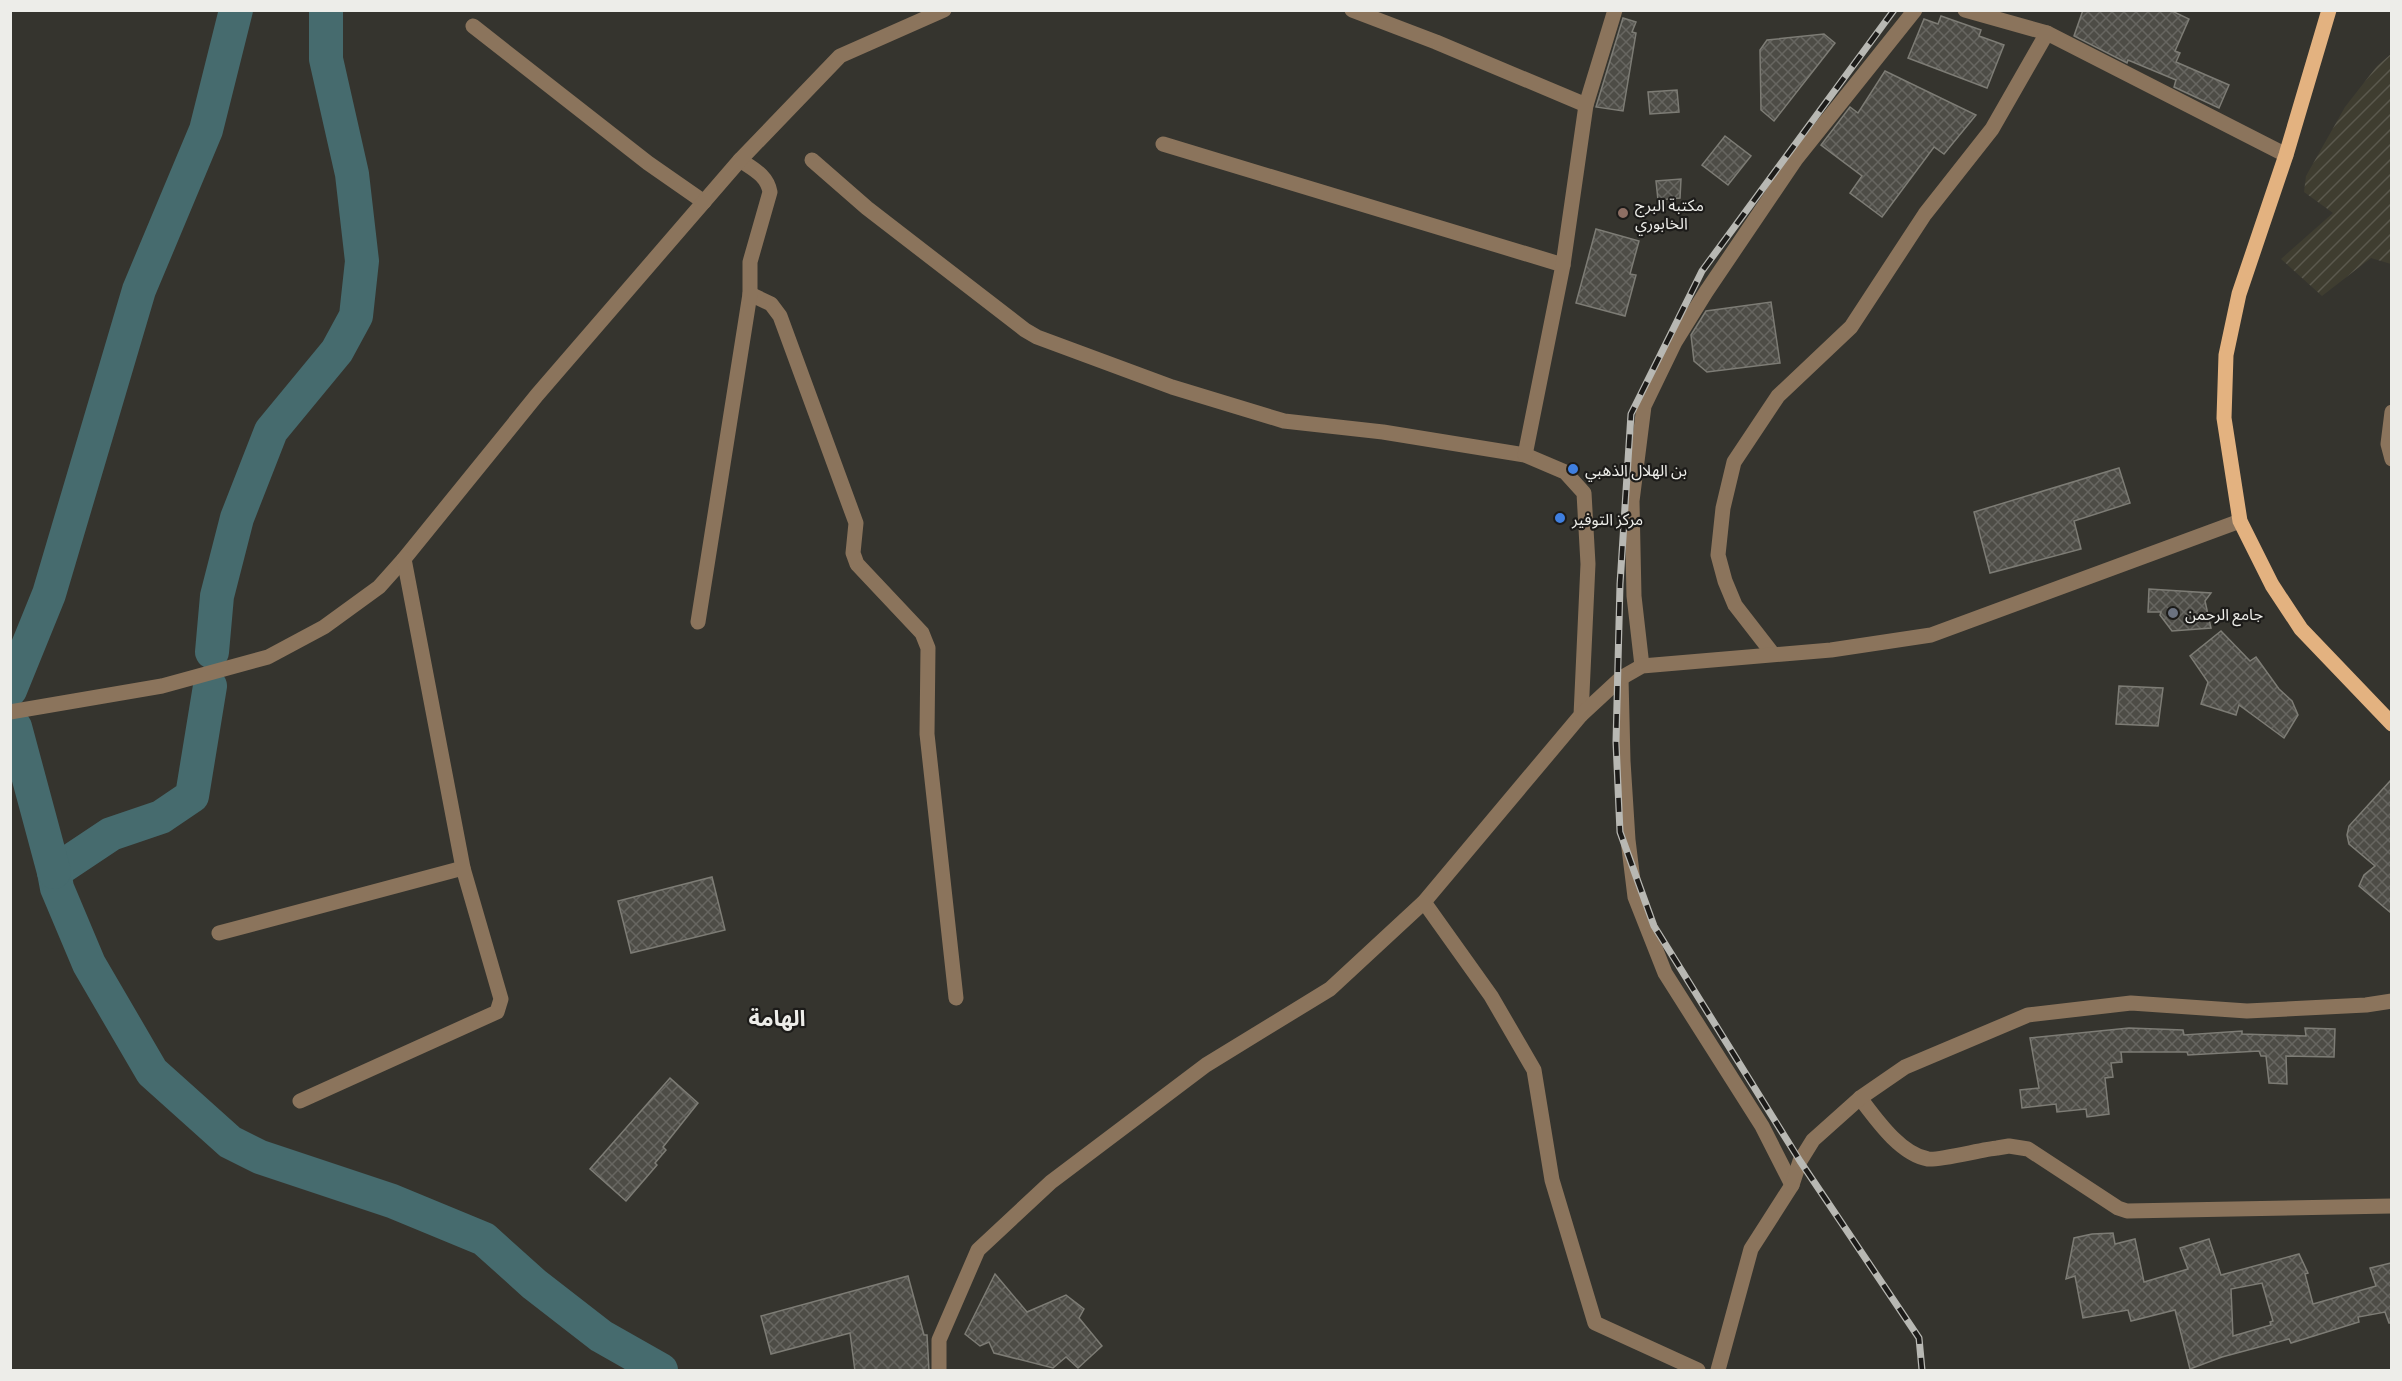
<svg xmlns="http://www.w3.org/2000/svg" width="2402" height="1381" viewBox="0 0 2402 1381" font-family="Barlow,'Noto Sans Arabic',sans-serif">
<style>
.industrial{fill:url(#industrial-furrows)}
.lines{fill:none;stroke-linecap:round;stroke-linejoin:round}
.river{stroke:#466b6e;stroke-width:34}
.building{fill:url(#building-cross-hatch);stroke:#7d7c75;stroke-width:1.5;fill-rule:evenodd}
.minor{stroke:#8b745c;stroke-width:15}
.major{stroke:#e3b280;stroke-width:15}
.rail-casing{stroke:#b8b8b3;stroke-width:7}
.rail{stroke:#1c1b19;stroke-width:4.5;stroke-dasharray:14;stroke-linecap:butt}
.education-dot{fill:#8d6e63;stroke:#1c1b19;stroke-width:2}
.shop-dot{fill:#3f7fe0;stroke:#1c1b19;stroke-width:2}
.worship-dot{fill:#6b7280;stroke:#1c1b19;stroke-width:2}
.labels{text-anchor:middle;dominant-baseline:central;stroke-width:4.5;stroke-linejoin:round;paint-order:stroke}
.poi-label{font-size:16px;fill:#edede9;stroke:#1c1b19;text-anchor:start}
.district-label{font-size:22px;font-weight:bold;fill:#edede9;stroke:#1c1b19}
</style>
<defs>
<pattern id="industrial-furrows" width="10" height="10" patternUnits="userSpaceOnUse" patternTransform="scale(1.5)"><rect width="10" height="10" fill="#3f3d30"/><path d="M-1 1l2-2M0 10L10 0M9 11l2-2" fill="none" stroke="#5b594e"/></pattern>
<pattern id="building-cross-hatch" width="8" height="8" patternUnits="userSpaceOnUse" patternTransform="scale(1.5)"><rect width="8" height="8" fill="#4d4c46"/><path d="M0 0l8 8M0 8l8-8" fill="none" stroke="#676661"/></pattern>
</defs>
<rect width="100%" height="100%" fill="#35342e"/>
<path class="industrial" d="M2391,54V264L2371,258L2322,296L2281,259L2333,213L2304,192L2306,176L2345,107L2377,66Z"/>
<g class="lines">
<g class="river">
<path d="M212,652L217,596L237,518L271,431L337,351L356,316L362,261L352,174L326,59V10"/>
<path d="M210,686L192,796L161,817L111,834L54,872L57,888L89,964L152,1072L230,1142L260,1157L392,1201L484,1239L534,1284L601,1336L661,1370"/>
<path d="M10,690L49,594L139,290L206,130L236,10"/>
<path d="M15,727L54,872"/>
</g>
</g>
<g class="building">
<path d="M2083,10H2170L2189,19L2175,51L2180,53L2176,62L2229,85L2219,108L2174,87L2176,80L2128,60L2127,63L2074,36Z"/>
<path d="M1941,16L1981,30L1979,36L2004,45L1987,88L1908,58L1924,19L1938,24Z"/>
<path d="M1623,18L1636,22L1632,32L1636,33L1623,111L1596,107Z"/>
<path d="M1824,34L1835,43L1774,121L1761,110L1760,50L1767,40Z"/>
<path d="M1885,71L1976,115L1944,154L1934,147L1882,217L1850,193L1862,176L1821,145L1850,107L1858,113Z"/>
<path d="M1677,90L1679,112L1650,114L1648,92Z"/>
<path d="M1725,136L1751,156L1728,185L1702,165Z"/>
<path d="M1681,179L1680,198L1658,200L1656,181Z"/>
<path d="M1596,229L1639,241L1630,274L1636,275L1625,316L1576,303Z"/>
<path d="M1771,302L1780,363L1707,372L1694,361L1691,335L1706,311Z"/>
<path d="M2119,468L2130,503L2074,521L2081,549L1990,573L1974,512Z"/>
<path d="M2149,589L2211,593L2205,601L2211,628L2172,631L2160,615L2161,612H2148Z"/>
<path d="M2221,631L2250,661L2256,657L2279,689L2292,701L2298,715L2284,738L2239,705L2236,715L2201,704L2208,682L2190,656Z"/>
<path d="M2119,686L2163,688L2158,726L2116,724Z"/>
<path d="M2391,780V913L2359,886L2364,875L2375,866L2349,844L2347,835L2349,826Z"/>
<path d="M712,877L725,930L631,953L618,901Z"/>
<path d="M2129,1028L2183,1030L2184,1035L2242,1031V1034L2306,1036L2305,1028L2335,1029L2334,1057L2286,1056L2287,1084L2269,1083L2266,1056H2261L2259,1051L2188,1055L2187,1052H2121L2122,1062L2111,1063L2113,1077L2105,1078L2109,1114L2087,1117L2086,1109L2057,1112L2056,1104L2022,1108L2020,1090L2039,1088L2030,1038Z"/>
<path d="M670,1078L698,1103L663,1147L666,1150L655,1163L657,1165L626,1201L590,1169Z"/>
<path d="M2113,1233L2115,1244L2135,1239L2144,1282L2188,1269L2180,1248L2209,1239L2221,1275L2299,1254L2308,1273L2305,1274L2313,1304L2376,1286L2370,1268L2391,1263V1323H2389L2385,1312L2358,1317L2359,1322L2291,1343L2289,1339L2222,1357L2190,1369L2175,1310L2131,1321L2128,1310L2083,1318L2075,1276L2066,1279L2074,1238L2092,1234ZM2262,1283L2273,1321L2270,1322L2271,1325L2233,1336L2231,1289Z"/>
<path d="M995,1274L1027,1312L1066,1295L1084,1309L1079,1318L1102,1346L1078,1368L1066,1357L1053,1368L994,1353L989,1342L980,1346L965,1334Z"/>
<path d="M908,1276L924,1335H927L929,1371H855L850,1333L771,1354L761,1316Z"/>
</g>
<g class="lines">
<g class="minor">
<path d="M1352,10L1436,42L1586,105"/>
<path d="M1965,10L2047,33"/>
<path d="M473,26L648,163L704,202"/>
<path d="M1163,144L1563,265"/>
<path d="M812,160L867,208L1025,330L1037,337L1172,387L1284,421L1383,432L1525,455L1565,472L1584,493L1588,564L1581,715L1424,902L1330,989L1206,1065L1051,1182L978,1250L939,1340V1370"/>
<path d="M750,294L771,304L780,316L856,523L853,553L857,564L922,633L928,648L927,734L956,998"/>
<path d="M2392,412L2388,444L2392,459"/>
<path d="M1525,455L1563,265L1586,105L1615,10"/>
<path d="M698,622L750,294V262L770,192C767,175 753,169 740,160"/>
<path d="M1773,654L1735,605L1725,581L1718,555L1723,508L1734,462L1778,396L1851,327L1925,214L1992,129L2047,33L2286,155"/>
<path d="M1642,666L1634,596L1632,501L1644,406L1675,342L1706,292L1796,159L1915,10"/>
<path d="M1621,678L1623,761L1628,840L1635,897L1665,973L1762,1126L1792,1185"/>
<path d="M10,712L162,686L268,657L324,627L379,587L404,559L537,395L740,160L840,56L944,10"/>
<path d="M1581,715L1621,678L1642,666L1831,650L1931,635L2240,521"/>
<path d="M1424,902L1491,996L1534,1070L1552,1180L1595,1323L1698,1370"/>
<path d="M219,933L463,868"/>
<path d="M1860,1098C1876,1119 1900,1154 1928,1159C1937,1161 1984,1149 1997,1148L2009,1146L2028,1149L2118,1208L2127,1211L2392,1206"/>
<path d="M300,1101L497,1012L501,999L463,868L404,559"/>
<path d="M1718,1370L1751,1249L1792,1185L1800,1161L1813,1140L1860,1098L1905,1067L2028,1015L2131,1003L2247,1011L2366,1005L2392,1001"/>
</g>
<path class="major" d="M2329,10L2286,155L2239,294L2226,355L2224,418L2240,521L2272,585L2301,629L2392,724"/>
<g class="rail-casing">
<path id="rail" d="M1894,10L1702,271L1631,414L1620,584L1616,742L1620,832L1654,926L1800,1161L1919,1338L1922,1370"/>
</g>
<use href="#rail" class="rail"/>
</g>
<circle class="education-dot" cx="1623" cy="213" r="6"/>
<g class="shop-dot">
<circle cx="1573" cy="469" r="6"/>
<circle cx="1560" cy="518" r="6"/>
</g>
<circle class="worship-dot" cx="2173" cy="613" r="6"/>
<g class="labels">
<g class="poi-label">
<text x="1635" y="204">مكتبة البرج<tspan x="1635" dy="18">الخابوري</tspan></text>
<text x="1585" y="469">بن الهلال الذهبي</text>
<text x="1572" y="518">مركز التوفير</text>
<text x="2185" y="613">جامع الرحمن</text>
</g>
<g class="district-label">
<text x="777" y="1017">الهامة</text>
</g>
</g>
<rect width="2402" height="1381" fill="none" stroke="#edede9" stroke-width="24"/>
</svg>
